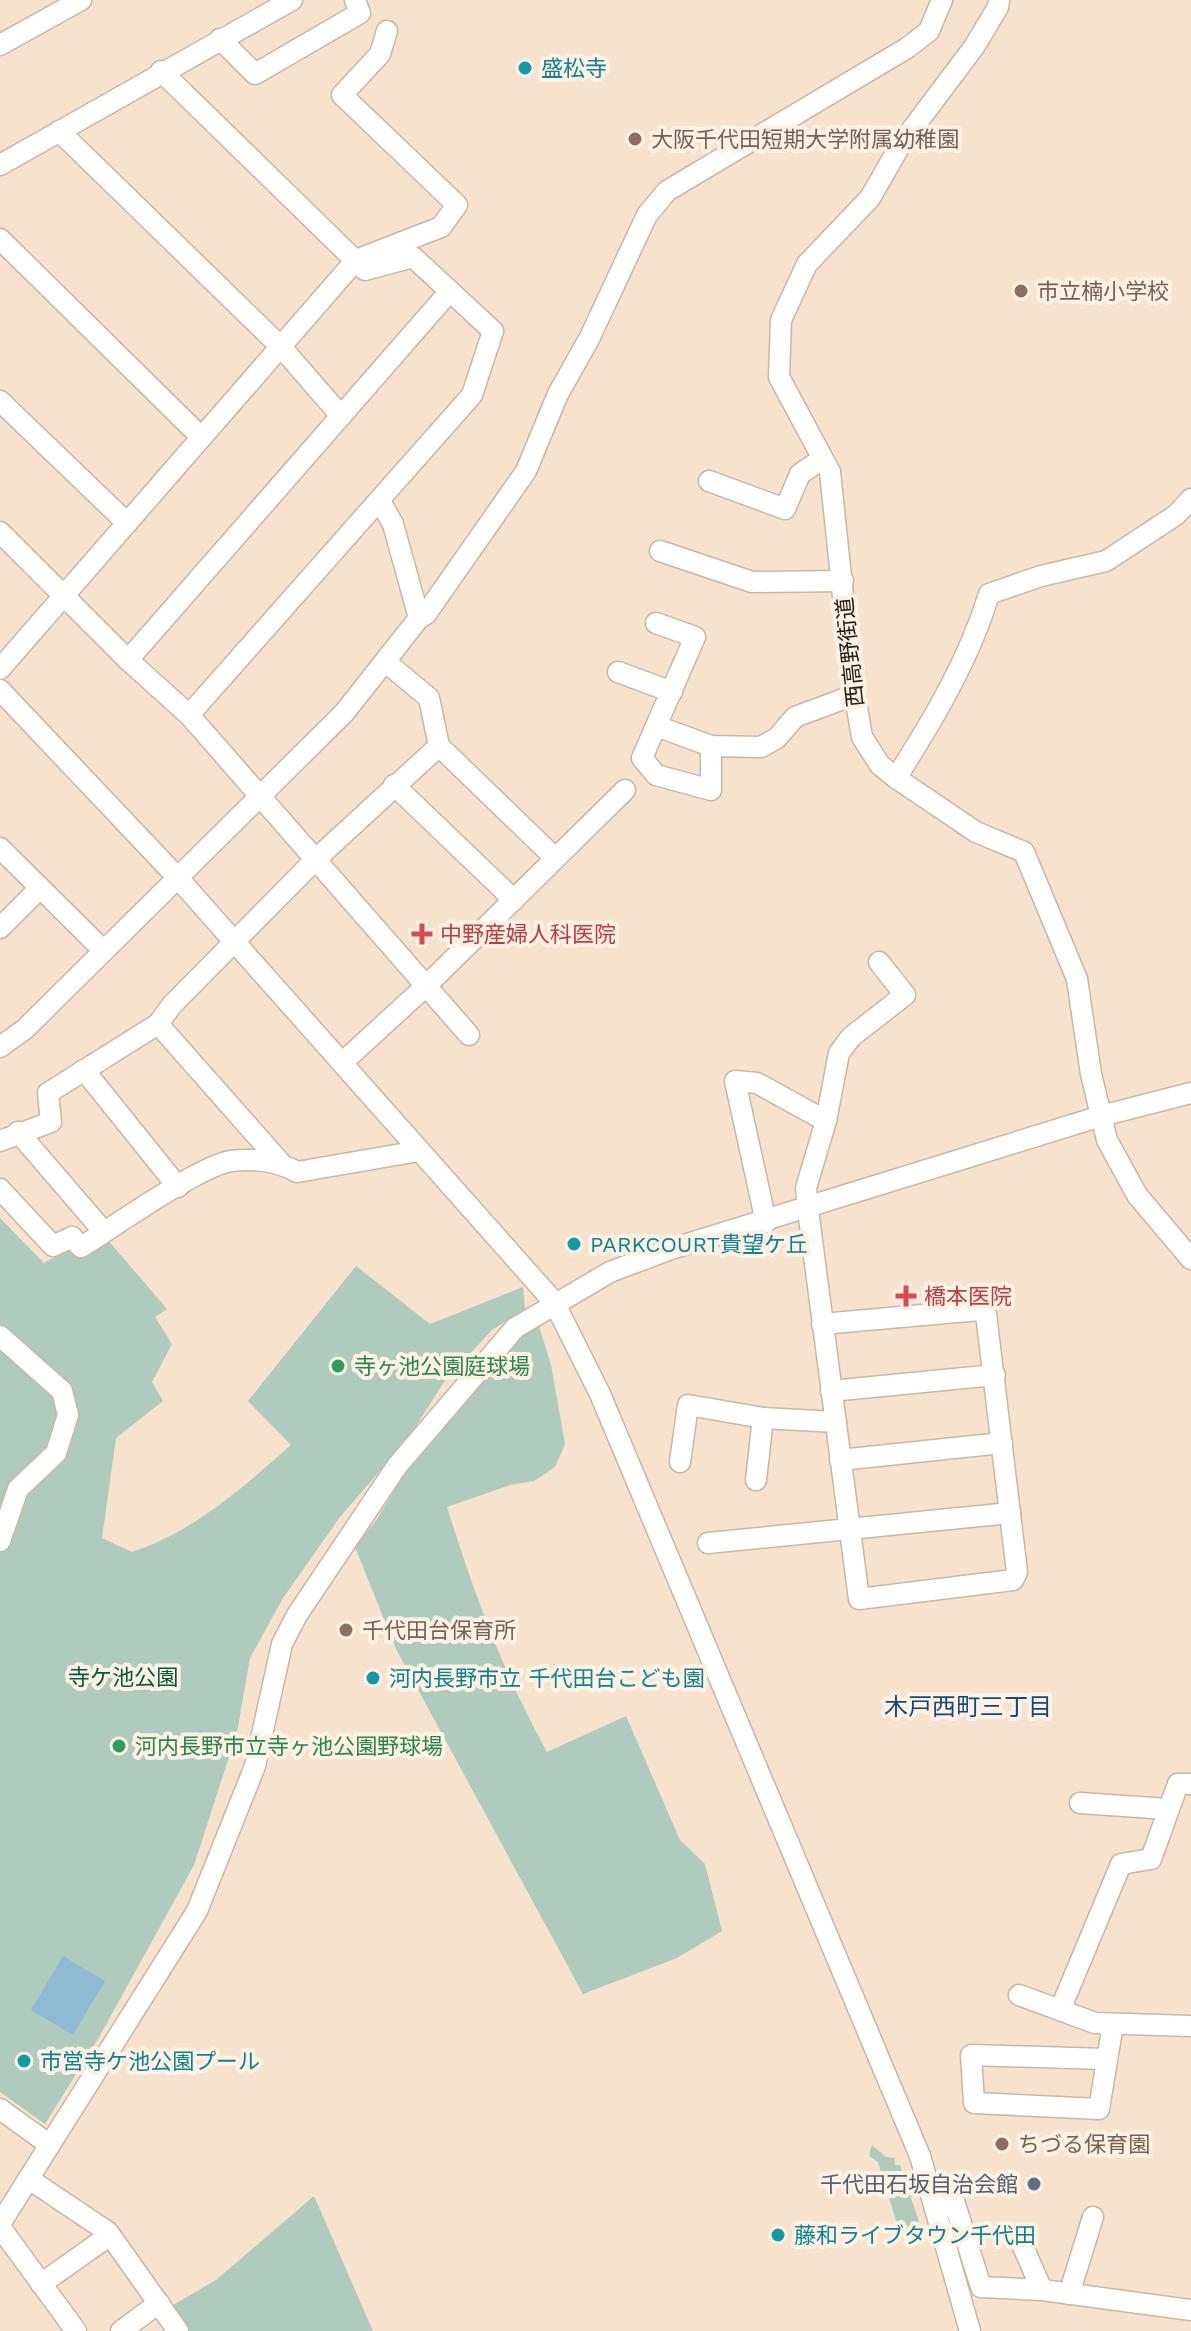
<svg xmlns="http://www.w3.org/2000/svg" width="1191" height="2331" viewBox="0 0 1191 2331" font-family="'Work Sans','Noto Sans JP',sans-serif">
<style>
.green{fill:#aecbbd}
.water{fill:#8ebbd3}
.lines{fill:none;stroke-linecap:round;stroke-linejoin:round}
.minor-casing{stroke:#cab7a3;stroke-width:23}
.minor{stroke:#fff;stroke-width:20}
.culture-dot{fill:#0f9aa8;stroke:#fdf1e4;stroke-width:3}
.education-dot{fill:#8d6e63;stroke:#fdf1e4;stroke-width:3}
.health-dot{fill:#e0444e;stroke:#fdf1e4;stroke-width:3}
.leisure-dot{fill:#2e9e5b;stroke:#fdf1e4;stroke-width:3}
.service-dot{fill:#5c6f8a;stroke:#fdf1e4;stroke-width:3}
.labels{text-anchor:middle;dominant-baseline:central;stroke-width:8;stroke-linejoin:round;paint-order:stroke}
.culture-label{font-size:22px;fill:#0d838f;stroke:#fdf1e4;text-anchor:start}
.education-label{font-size:22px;fill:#785e54;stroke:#fdf1e4;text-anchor:start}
.street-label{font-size:22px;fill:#272018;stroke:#fdf1e4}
.health-label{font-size:22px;fill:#be3a42;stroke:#fdf1e4;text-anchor:start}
.leisure-label{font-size:22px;fill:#27864d;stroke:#fdf1e4;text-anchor:start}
.park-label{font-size:22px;fill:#00593d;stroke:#fdf1e4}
.service-label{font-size:22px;fill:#4e5e75;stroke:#fdf1e4;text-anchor:end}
.neighbourhood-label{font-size:24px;fill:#124879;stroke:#fdf1e4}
</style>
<rect width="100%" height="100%" fill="#f6e2cd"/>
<g class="green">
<path d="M0,1218L44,1263L68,1250L79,1257L107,1239L167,1309L155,1317L172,1344L152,1382L163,1401L116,1438L102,1538L132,1552C195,1531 242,1488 291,1445L248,1401L356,1266L430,1324L523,1287L525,1309L492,1330L446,1379L409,1437L340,1517L283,1598L250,1658L237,1732L194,1865L98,2039L45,2124L0,2092Z"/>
<path d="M538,1323L551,1365L565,1444L555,1467L534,1481L510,1485L447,1507C474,1593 503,1673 547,1752L626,1716L680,1840L705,1864L722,1931L677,1958L583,1994L396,1649L355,1547L377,1519L408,1468L511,1343Z"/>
<path d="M872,2145L886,2157L895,2158V2165H900L919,2222L909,2226L910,2232L898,2227L878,2162L869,2156Z"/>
<path d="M314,2196L373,2331H183L168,2308L216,2280Z"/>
</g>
<path class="water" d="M63,1956L105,1981L73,2035L31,2010Z"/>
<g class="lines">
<g class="minor-casing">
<g id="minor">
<path d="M999,0L998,7L974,47L901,144L870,198L807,264L781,320L779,377L830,472L851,673L862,737L880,765L896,778L976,832L1024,852L1077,979L1091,1074L1107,1140L1137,1195L1191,1259"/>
<path d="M220,39L255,74L360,13L355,0"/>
<path d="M0,45L81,0"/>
<path d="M161,71L365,270L413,257L493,331L472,395L189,715"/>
<path d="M59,131L282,348L341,416"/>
<path d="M0,165L292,0"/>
<path d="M0,239L200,436"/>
<path d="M0,401L126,522"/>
<path d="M709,481L785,509L800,474L822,459"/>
<path d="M380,501L393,524L419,618"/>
<path d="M0,532L128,660L189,715L469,1035"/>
<path d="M660,551L752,582L843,581"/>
<path d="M656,623L695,637L642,758L656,775L711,790V746"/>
<path d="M128,660L450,291"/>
<path d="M387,663L429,698L439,746L555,858"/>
<path d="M0,669L356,260L441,227L457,205L342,95L380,54L387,31"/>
<path d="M618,672L672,692"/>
<path d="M0,690L177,877L554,1302L600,1394L920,2156L970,2331"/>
<path d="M659,727L711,746L761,747L777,738L795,717L854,695"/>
<path d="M896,778C933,720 969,660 989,594L1041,576L1106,561L1176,515L1191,499"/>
<path d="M394,785L514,900"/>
<path d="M0,848L103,950"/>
<path d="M0,928L40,888"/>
<path d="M158,1024L280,1162"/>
<path d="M0,1047L25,1029L344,713L419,618L426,614L526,471L558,394L589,339L647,215L667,191L907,48L929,31L942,0"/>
<path d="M343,1062L427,985L625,790"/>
<path d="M84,1070L178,1187"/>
<path d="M18,1132L104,1232"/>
<path d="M0,1141L51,1122L48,1093L158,1024L172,1005L315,860L439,746"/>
<path d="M0,1189L53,1246L72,1237L81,1247C112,1228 201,1165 231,1161C253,1158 278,1161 297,1172L419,1151"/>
<path d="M766,1222L735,1081L757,1083L826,1121"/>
<path d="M822,1324L979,1310L986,1314L1017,1572L1013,1580L859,1599L808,1210L806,1188L826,1121L839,1053L851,1037L905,995L879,962"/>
<path d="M0,1336L62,1391L68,1415L56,1453L18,1489L0,1541"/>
<path d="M831,1391L995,1375"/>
<path d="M840,1460L1002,1443"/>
<path d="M680,1462L688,1405L763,1418L836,1422"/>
<path d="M756,1480L763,1418"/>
<path d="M708,1543L1010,1513"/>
<path d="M1080,1803L1168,1809"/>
<path d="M1019,1995L1095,2023L1191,2026"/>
<path d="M1060,2010L1121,1864L1151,1859L1178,1784H1191"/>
<path d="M1105,2059L971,2055L974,2103L1099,2109L1113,2024"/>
<path d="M0,2109L50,2145"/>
<path d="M29,2179L108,2232L178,2331"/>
<path d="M935,2209L955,2204L981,2287L1042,2290L1191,2310"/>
<path d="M0,2224L197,1911L255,1766L282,1644L297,1615L397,1466L515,1328L610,1272L671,1249L1101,1116L1191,1093"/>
<path d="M0,2227L76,2331"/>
<path d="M1020,2240L1042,2290"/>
<path d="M41,2284L110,2235"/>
<path d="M1069,2294L1093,2217"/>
<path d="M121,2331L159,2303"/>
</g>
</g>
<use href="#minor" class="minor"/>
</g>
<g class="culture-dot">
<circle cx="525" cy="68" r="8"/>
<circle cx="574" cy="1244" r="8"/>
<circle cx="373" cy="1678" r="8"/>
<circle cx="24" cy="2061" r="8"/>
<circle cx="778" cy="2235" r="8"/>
</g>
<g class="education-dot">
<circle cx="635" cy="139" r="8"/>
<circle cx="1021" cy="291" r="8"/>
<circle cx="346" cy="1630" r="8"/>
<circle cx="1002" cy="2144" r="8"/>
</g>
<g class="health-dot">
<path d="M418 922h8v8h8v8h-8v8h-8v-8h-8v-8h8z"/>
<path d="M902 1284h8v8h8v8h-8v8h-8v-8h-8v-8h8z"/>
</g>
<g class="leisure-dot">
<circle cx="338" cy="1366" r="8"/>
<circle cx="119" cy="1746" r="8"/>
</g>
<circle class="service-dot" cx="1034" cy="2184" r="8"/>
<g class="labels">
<g class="culture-label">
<text x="541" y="68">盛松寺</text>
<text x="590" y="1244">PARKCOURT貴望ケ丘</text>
<text x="389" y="1678">河内長野市立 千代田台こども園</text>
<text x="40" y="2061">市営寺ケ池公園プール</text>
<text x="794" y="2235">藤和ライブタウン千代田</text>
</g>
<g class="education-label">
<text x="651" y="139">大阪千代田短期大学附属幼稚園</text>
<text x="1037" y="291">市立楠小学校</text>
<text x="362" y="1630">千代田台保育所</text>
<text x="1018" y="2144">ちづる保育園</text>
</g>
<g class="street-label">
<text transform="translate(850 652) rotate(-96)">西高野街道</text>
</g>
<g class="health-label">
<text x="440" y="934">中野産婦人科医院</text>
<text x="924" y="1296">橋本医院</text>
</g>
<g class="leisure-label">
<text x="354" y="1366">寺ヶ池公園庭球場</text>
<text x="135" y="1746">河内長野市立寺ヶ池公園野球場</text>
</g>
<g class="park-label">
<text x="123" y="1677">寺ケ池公園</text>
</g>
<g class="service-label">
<text x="1018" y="2184">千代田石坂自治会館</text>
</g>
<g class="neighbourhood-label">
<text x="968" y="1707">木戸西町三丁目</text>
</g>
</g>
</svg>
